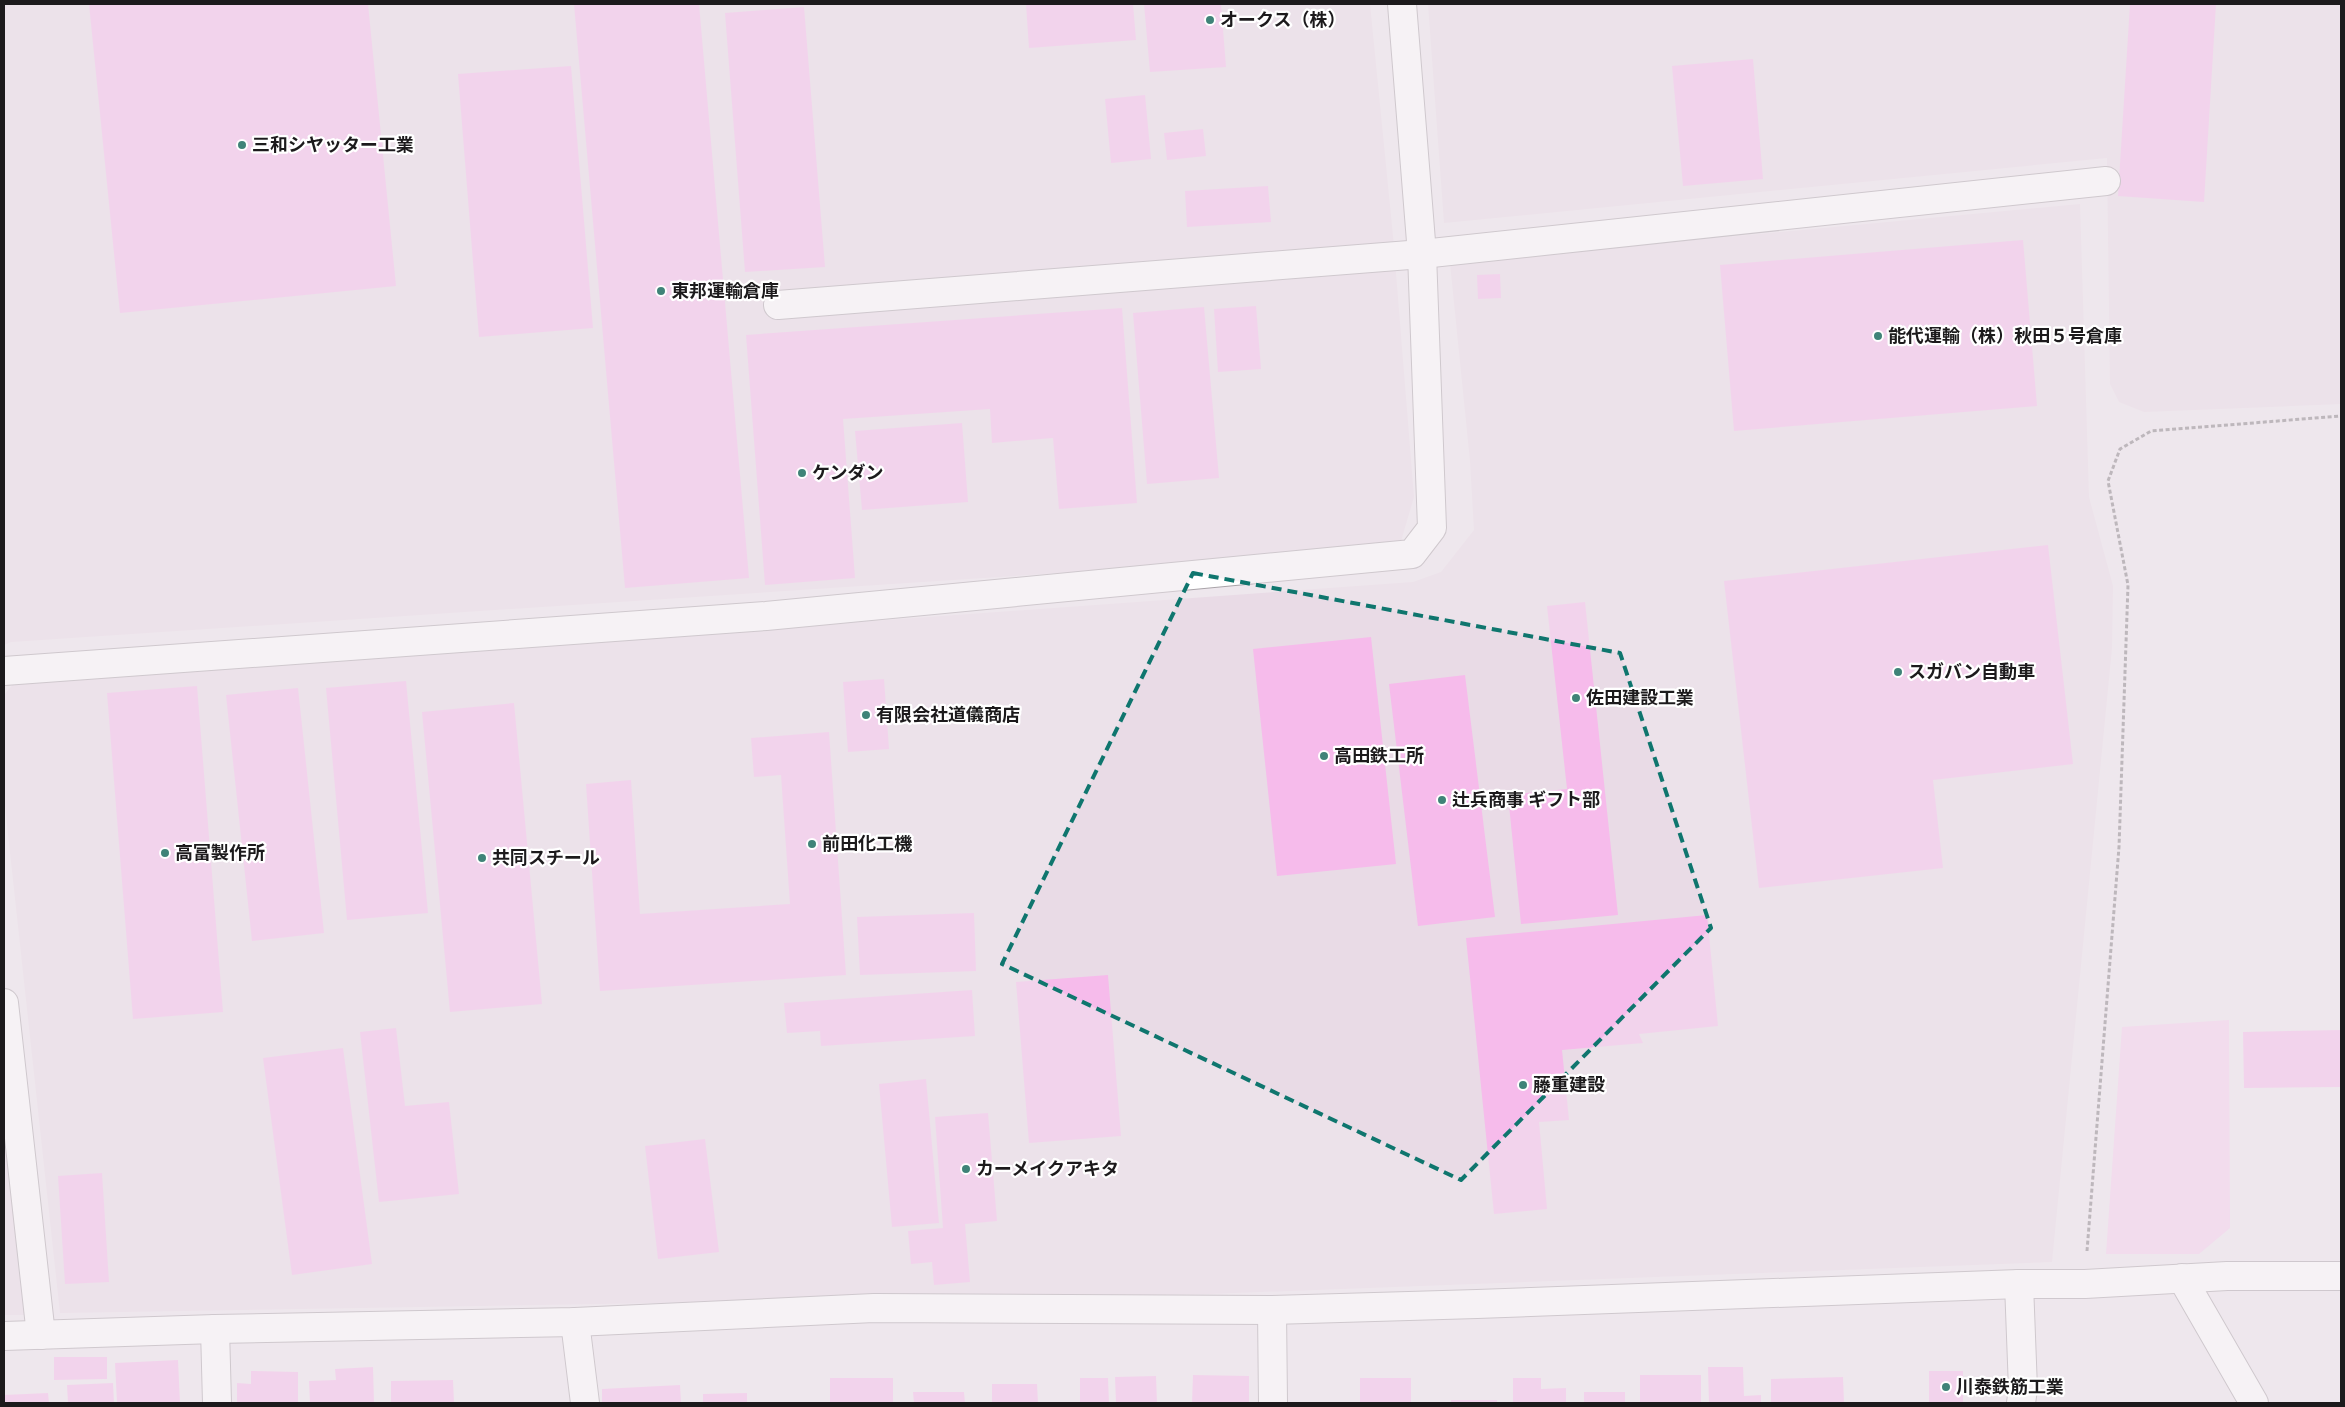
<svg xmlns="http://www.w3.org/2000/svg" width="2345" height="1407" viewBox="0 0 2345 1407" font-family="Figtree,'Noto Sans JP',sans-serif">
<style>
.built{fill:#e9dbe6}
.green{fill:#f5ceed}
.building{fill:#f6bbeb}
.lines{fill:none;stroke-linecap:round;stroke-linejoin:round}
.minor-casing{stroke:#a9a3a8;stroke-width:30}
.tertiary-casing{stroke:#a9a3a8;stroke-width:30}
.path{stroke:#827d81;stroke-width:3;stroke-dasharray:4 2.5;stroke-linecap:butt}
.minor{stroke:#fff;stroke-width:28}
.tertiary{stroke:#fff;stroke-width:28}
.marked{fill:none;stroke:#0f766e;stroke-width:4;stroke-dasharray:10 6;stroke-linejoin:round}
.poi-dot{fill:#3f8378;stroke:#fff;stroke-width:2}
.labels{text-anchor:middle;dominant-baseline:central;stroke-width:4.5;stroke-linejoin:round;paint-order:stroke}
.poi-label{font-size:18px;font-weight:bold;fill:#1c1a1c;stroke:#fff;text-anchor:start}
</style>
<rect width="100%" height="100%" fill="#eee7ed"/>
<g class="built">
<path d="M4,4H1370L1393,236L1414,497L1401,541L1392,547L1043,574L11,642L4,645Z"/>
<path d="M1428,4H2341V404L2144,412L2119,402L2110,384L2107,158L1444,223Z"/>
<path d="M2080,204L2089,497L2113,586L2112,648L2052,1262L1208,1294L60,1313L4,797V695L14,683L1413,582L1441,572L1474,530L1470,461L1450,263Z"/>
<path d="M4,1099L27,1315H4Z"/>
</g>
<path class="green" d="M2229,1020L2230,1228L2199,1254H2106L2122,1027Z"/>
<g class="building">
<path d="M89,4H368L396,286L120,313Z"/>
<path d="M574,4H699L749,578L625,588Z"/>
<path d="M1026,4H1133L1136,40L1029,48Z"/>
<path d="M1144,4H1221L1226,67L1150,72Z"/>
<path d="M2130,4H2216L2204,202L2118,196Z"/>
<path d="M804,7L825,267L745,272L725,13Z"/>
<path d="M1753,59L1763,179L1683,186L1672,66Z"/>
<path d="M571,66L593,328L479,337L458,74Z"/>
<path d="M1145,95L1151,159L1111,163L1105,99Z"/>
<path d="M1203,129L1206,156L1167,160L1164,133Z"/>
<path d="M1268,186L1271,222L1187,227L1185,191Z"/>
<path d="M2023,240L2037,406L1734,431L1720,265Z"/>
<path d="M1500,274L1501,298L1478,299L1477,275Z"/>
<path d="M1256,306L1261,369L1218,372L1214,309Z"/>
<path d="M1204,307L1219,478L1147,484L1133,313Z"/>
<path d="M1122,308L1137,503L1059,509L1053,438L992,443L990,409L843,419L855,578L765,585L746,335Z"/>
<path d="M962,423L968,502L862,510L855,431Z"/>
<path d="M2048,545L2073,764L1933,780L1943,868L1759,888L1724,581Z"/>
<path d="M1585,602L1618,915L1521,924L1508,795L1567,789L1547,606Z"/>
<path d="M1371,637L1396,864L1277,876L1253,649Z"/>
<path d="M1465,675L1495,917L1418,926L1389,684Z"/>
<path d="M884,679L889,749L848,752L843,682Z"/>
<path d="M406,681L428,913L347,920L326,688Z"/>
<path d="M197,686L223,1012L133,1019L107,693Z"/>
<path d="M298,688L324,933L252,941L226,695Z"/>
<path d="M514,703L542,1004L450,1012L422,712Z"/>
<path d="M829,732L846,975L600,991L586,784L631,780L640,914L790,904L781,775L754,777L751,738Z"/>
<path d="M974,913L976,971L860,975L857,917Z"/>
<path d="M1707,915L1718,1026L1639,1034L1643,1043L1562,1050L1569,1120L1539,1122L1547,1209L1494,1214L1466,938Z"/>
<path d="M1108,975L1121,1136L1029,1143L1016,982Z"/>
<path d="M972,990L975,1036L821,1046L820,1031L787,1033L784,1003Z"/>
<path d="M396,1028L405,1106L449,1102L459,1194L379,1202L360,1032Z"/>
<path d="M2341,1030V1087L2244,1088L2243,1032Z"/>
<path d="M343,1048L372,1264L292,1275L263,1058Z"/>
<path d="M926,1079L939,1223L892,1227L879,1084Z"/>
<path d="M988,1113L997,1221L965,1224L970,1282L934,1285L932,1262L911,1264L908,1231L943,1228L935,1117Z"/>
<path d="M705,1139L719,1252L658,1259L645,1146Z"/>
<path d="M102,1173L109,1282L65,1284L58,1176Z"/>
<path d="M54,1357H107V1379L54,1380Z"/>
<path d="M178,1360L180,1403H117L115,1363Z"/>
<path d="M373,1367L374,1403H310L309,1381L336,1380L335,1369Z"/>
<path d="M1708,1367H1743L1744,1396L1761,1395V1403H1709Z"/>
<path d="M251,1371L298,1372V1403H237V1383L251,1384Z"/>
<rect x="1929" y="1371" width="34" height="32"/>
<path d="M1193,1375L1249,1376V1403H1192Z"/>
<rect x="1640" y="1375" width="61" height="28"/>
<path d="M1156,1376L1157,1403H1116L1115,1377Z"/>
<path d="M1843,1377L1844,1403H1771V1379Z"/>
<rect x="830" y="1378" width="63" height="25"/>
<path d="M1080,1378H1108L1109,1403H1080Z"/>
<rect x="1360" y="1378" width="51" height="25"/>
<path d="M1513,1378H1541V1389L1566,1388V1403H1513Z"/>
<path d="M453,1380L454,1403H391V1381Z"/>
<path d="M113,1383L114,1403H68L67,1385Z"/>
<path d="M992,1384H1037L1038,1403H992Z"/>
<path d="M680,1385L681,1403H602V1389Z"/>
<path d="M913,1392H964L965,1403H914Z"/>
<rect x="1584" y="1392" width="41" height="11"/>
<path d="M48,1393L49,1403H4V1395Z"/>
<path d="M747,1393V1403H703V1394Z"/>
<rect x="1451" y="1400" width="46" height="3"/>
</g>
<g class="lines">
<g class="minor-casing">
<g id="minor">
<path d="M778,305L1422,254L2106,181"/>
<path d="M4,1003L41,1335"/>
<path d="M2182,1278L2254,1403"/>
<path d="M2019,1284L2023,1389L2021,1403"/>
<path d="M1272,1310L1273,1403"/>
<path d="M575,1322L585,1403"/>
<path d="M215,1329L217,1403"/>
<path d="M4,1336L215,1329L575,1322L874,1308L1272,1310L1477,1304L2019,1284H2085L2227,1276H2341"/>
</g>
</g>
<g class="tertiary-casing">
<path id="tertiary" d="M4,671L766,616L1412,554L1432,528L1422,254L1402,4"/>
</g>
<path class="path" d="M2087,1251L2119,847L2128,585L2108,481L2120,449L2151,431L2341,416"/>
<use href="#minor" class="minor"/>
<use href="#tertiary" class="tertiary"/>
</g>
<path d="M0 0H2345V1407H0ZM1193,573L1620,653L1711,928L1461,1180L1002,964Z" fill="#eee7ed" fill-opacity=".55" fill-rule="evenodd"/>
<path class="marked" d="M1193,573L1620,653L1711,928L1461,1180L1002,964Z"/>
<g class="poi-dot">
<circle cx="1210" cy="20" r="5"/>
<circle cx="242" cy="145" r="5"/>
<circle cx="661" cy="291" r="5"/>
<circle cx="1878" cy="336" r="5"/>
<circle cx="802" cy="473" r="5"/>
<circle cx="1898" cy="672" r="5"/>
<circle cx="1576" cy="698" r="5"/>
<circle cx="866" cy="715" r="5"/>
<circle cx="1324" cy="756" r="5"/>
<circle cx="1442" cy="800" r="5"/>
<circle cx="812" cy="844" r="5"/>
<circle cx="165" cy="853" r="5"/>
<circle cx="482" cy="858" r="5"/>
<circle cx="1523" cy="1085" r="5"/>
<circle cx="966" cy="1169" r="5"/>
<circle cx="1946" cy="1387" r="5"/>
</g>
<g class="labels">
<g class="poi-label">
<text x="1220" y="20">オークス（株）</text>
<text x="252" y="145">三和シヤッター工業</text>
<text x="671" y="291">東邦運輸倉庫</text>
<text x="1888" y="336">能代運輸（株）秋田５号倉庫</text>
<text x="812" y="473">ケンダン</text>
<text x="1908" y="672">スガバン自動車</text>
<text x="1586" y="698">佐田建設工業</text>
<text x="876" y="715">有限会社道儀商店</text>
<text x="1334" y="756">高田鉄工所</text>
<text x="1452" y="800">辻兵商事 ギフト部</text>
<text x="822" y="844">前田化工機</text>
<text x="175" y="853">高富製作所</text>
<text x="492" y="858">共同スチール</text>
<text x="1533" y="1085">藤重建設</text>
<text x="976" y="1169">カーメイクアキタ</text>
<text x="1956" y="1387">川泰鉄筋工業</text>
</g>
</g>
<rect width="2345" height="1407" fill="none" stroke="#1c1a1c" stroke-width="10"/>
</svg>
